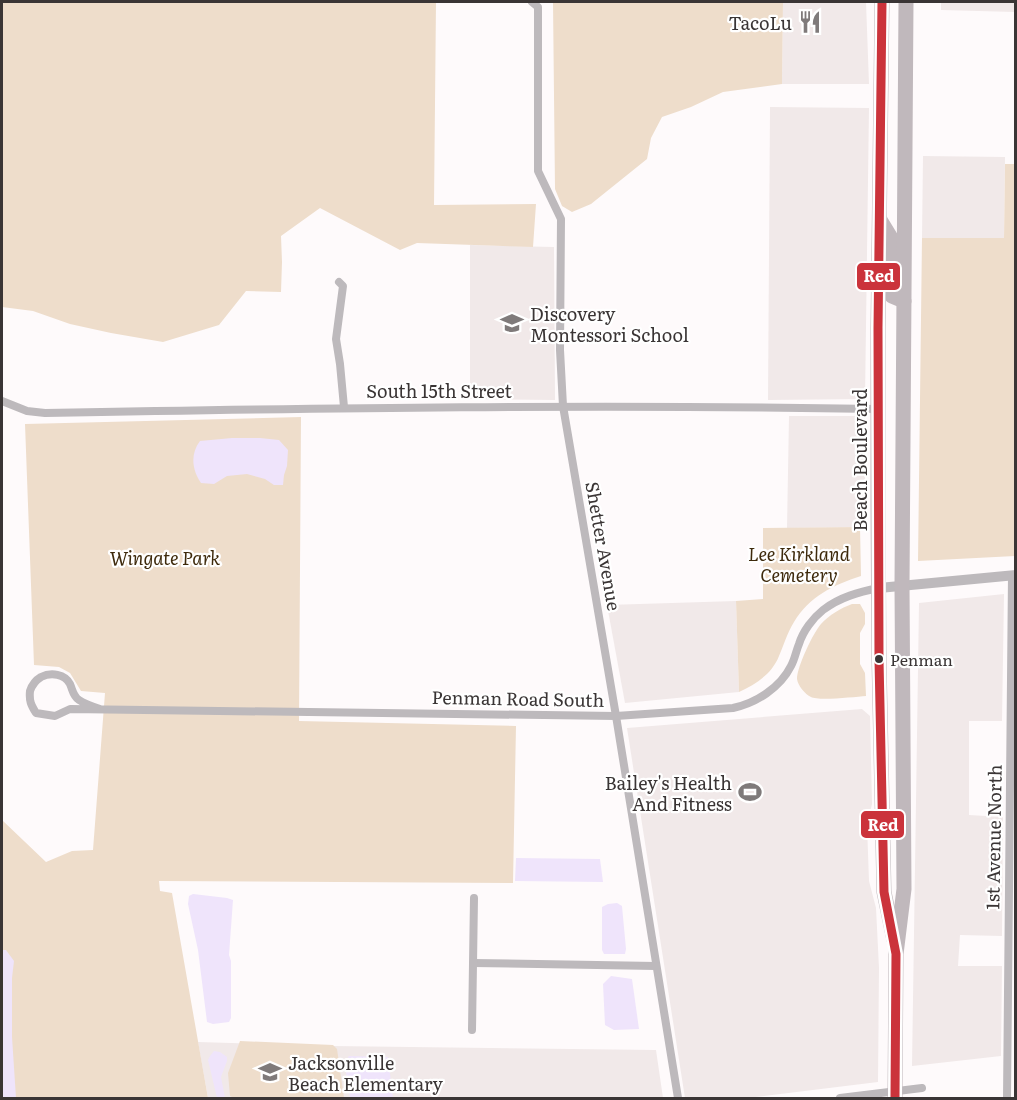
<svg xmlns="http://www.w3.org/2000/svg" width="1017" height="1100" viewBox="0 0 1017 1100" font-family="Literata,serif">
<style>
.built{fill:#f1e9e9}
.green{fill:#eeddcb}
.water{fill:#efe4fb}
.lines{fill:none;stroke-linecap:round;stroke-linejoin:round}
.minor{stroke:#bdb9bc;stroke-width:8}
.tertiary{stroke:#bdb9bc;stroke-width:10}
.trunk{stroke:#c0b8bc;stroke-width:15}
.bus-1-casing{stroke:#fff;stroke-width:14}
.bus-1{stroke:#cb333b;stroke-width:9}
.bus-dot{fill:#3a3535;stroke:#fff;stroke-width:2}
.labels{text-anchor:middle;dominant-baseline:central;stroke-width:4.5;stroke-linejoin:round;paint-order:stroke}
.bus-label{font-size:16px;fill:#3a3535;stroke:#fff;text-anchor:start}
.poi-label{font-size:18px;fill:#3a3535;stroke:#fff;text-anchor:end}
.street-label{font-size:18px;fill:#3a3535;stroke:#fff}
.park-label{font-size:18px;font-style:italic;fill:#3e2a0c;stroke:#fff}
.line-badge{stroke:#fff;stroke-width:2}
.badge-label{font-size:16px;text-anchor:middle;font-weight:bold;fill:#fff}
</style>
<rect width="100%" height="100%" fill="#fefafb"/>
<g class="built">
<path d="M783,2H866L869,84H782Z"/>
<path d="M941,2H1015V12L941,10Z"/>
<path d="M770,107L869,108L865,399L768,400Z"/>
<path d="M923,156L1005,157L1004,238H922Z"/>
<path d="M470,245L554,247L555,400L470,399Z"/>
<path d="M789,416H865V527L787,528Z"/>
<path d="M1004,594L1002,721H969V815L1003,817L1002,936L960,935L958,966H1002L1001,1056L912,1066L919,603Z"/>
<path d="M736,601L739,692L625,703L607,605Z"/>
<path d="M862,709L870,716L872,804L867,825L869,881L876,908L879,968L878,1082L747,1098H685L627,728Z"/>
<path d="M198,1042L332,1046L656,1050L663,1098H208Z"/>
</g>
<g class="green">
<path d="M2,2H436L434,205L536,204L533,247L417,243L400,250L320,208L281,236L282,262L281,292L246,291L219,325L163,342L111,333L70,324L33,311L2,307Z"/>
<path d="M553,2H783L782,84L723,92L691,107L662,117L651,138L647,159L591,204L572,212L562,206L555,189Z"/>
<path d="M1005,164H1016L1015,556L918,561L922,238H1004Z"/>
<path d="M301,417L299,721L516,726L513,883L159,881L160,891L172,893L208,1098H2V820L46,862L72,851L93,850L105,693L81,691L70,673L59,667L34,665L25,424Z"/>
<path d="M860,527L861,576C833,585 809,597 794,622C787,633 784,645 779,656C772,674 756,684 739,692L736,601L763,599V528Z"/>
<path d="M852,604H860L865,613V624L860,633V664L865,673L866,696C855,697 818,701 811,697C805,694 798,686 797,679C797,667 813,633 821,624C829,615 841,608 852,604Z"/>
<path d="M240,1041L333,1045L337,1049L344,1098H234L230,1096L228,1073Z"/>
</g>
<g class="water">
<path d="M232,438H260L279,440L288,450L287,466L284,475L283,485H274L265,479L247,474L227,476L214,484L201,483C192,470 190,454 200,441Z"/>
<path d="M516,858L600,859L603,882L515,881Z"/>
<path d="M193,894L227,898L233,900L229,955L231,961V1018L229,1022L213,1024L207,1022L198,950L188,904L189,896Z"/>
<path d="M617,903L622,906L626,949L625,954H604L602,950V907L608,904Z"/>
<path d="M2,950H6L14,961L12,978V1037L16,1098H2Z"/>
<path d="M611,976L632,979L639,1029L614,1030L605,1025L603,984Z"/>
<path d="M214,1051L220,1052L227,1057V1061L221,1077L225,1098H217L208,1060L210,1056Z"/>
<path d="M349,1056L388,1057L393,1098H350L345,1066V1061Z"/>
</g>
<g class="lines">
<g class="minor">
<path d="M532,2L538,7V171L561,219L560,350L563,406L616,716L678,1098"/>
<path d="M339,282L343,286L336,339L340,364L344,407"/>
<path d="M2,401L27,411L45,413C323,408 600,404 878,409"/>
<path d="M100,709C94,707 85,704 79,700C73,696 73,691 70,684C65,674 51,672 41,677C36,680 32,685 30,691C29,701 31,705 36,713L55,716L70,709L616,716L733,708C756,703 780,688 791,666C795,659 796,651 799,644C803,631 813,618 823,610C840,597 859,592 879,588"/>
<path d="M473,963L656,966"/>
<path d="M472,1030L474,898"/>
<path d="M840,1098L922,1088"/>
<path d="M1007,1098L1012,575"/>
</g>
<path class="tertiary" d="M879,588L1016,575"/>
<g class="trunk">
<path d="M882,2L878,328V504L879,660L884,892L894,940"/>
<path d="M880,220L891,238V290L892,296L904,301"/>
<path d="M895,1098L896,954L904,889L902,585L906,2"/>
</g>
<g class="bus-1-casing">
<path id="bus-1" d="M882,2L878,328L879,660L884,892L896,954L895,1098"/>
</g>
<use href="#bus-1" class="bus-1"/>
</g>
<defs>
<g id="restaurant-bare" transform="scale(1.8)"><path d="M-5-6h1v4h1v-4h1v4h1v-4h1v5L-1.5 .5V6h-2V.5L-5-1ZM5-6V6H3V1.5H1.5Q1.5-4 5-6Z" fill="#7f7a7a" stroke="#fff" stroke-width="2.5" paint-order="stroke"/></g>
<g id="school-bare" transform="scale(1.8)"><path d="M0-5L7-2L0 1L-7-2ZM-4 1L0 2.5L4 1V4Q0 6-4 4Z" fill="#7f7a7a" stroke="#fff" stroke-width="2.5" paint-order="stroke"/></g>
<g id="stadium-bare" transform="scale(1.8)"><path d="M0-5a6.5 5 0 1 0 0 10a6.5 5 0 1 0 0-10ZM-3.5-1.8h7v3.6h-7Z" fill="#7f7a7a" stroke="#fff" stroke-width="2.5" paint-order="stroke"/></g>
</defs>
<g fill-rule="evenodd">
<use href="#restaurant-bare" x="810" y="22"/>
<use href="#school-bare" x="512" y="323"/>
<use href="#stadium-bare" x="750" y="792"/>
<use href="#school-bare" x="270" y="1072"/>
</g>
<circle class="bus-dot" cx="879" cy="659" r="5"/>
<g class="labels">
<g class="bus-label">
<text x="890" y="659">Penman</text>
</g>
<g class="poi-label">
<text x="792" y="22">TacoLu</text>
<text x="530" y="313" text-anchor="start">Discovery<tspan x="530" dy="21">Montessori School</tspan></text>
<text x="732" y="782">Bailey's Health<tspan x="732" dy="21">And Fitness</tspan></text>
<text x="288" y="1062" text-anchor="start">Jacksonville<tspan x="288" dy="21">Beach Elementary</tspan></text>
</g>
<g class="street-label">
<text x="439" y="390">South 15th Street</text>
<text transform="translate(859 460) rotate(-90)">Beach Boulevard</text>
<text transform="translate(604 546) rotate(80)">Shetter Avenue</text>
<text transform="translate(518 698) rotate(1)">Penman Road South</text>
<text transform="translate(993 837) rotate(-89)">1st Avenue North</text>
</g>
<g class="park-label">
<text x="799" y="553">Lee Kirkland<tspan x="799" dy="21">Cemetery</tspan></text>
<text x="165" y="557">Wingate Park</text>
</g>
</g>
<g class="line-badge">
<rect x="856" y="262" width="45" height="29" rx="6" fill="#cb333b"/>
<rect x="860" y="810" width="45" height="29" rx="6" fill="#cb333b"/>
</g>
<g class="badge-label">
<text x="879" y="282">Red</text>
<text x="883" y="831">Red</text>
</g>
<rect width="1017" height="1100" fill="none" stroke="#3a3535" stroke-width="6"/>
</svg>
